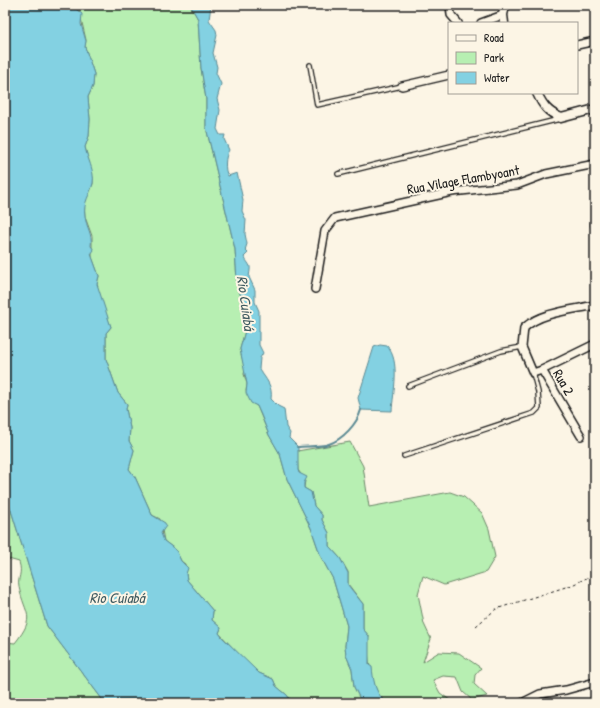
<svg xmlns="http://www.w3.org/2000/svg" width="600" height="708" viewBox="0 0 600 708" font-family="'Patrick Hand',sans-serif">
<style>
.green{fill:#b7efb2;stroke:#6a8667}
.water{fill:#83d1e2;stroke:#5a8993}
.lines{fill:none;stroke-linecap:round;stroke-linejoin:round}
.stream{stroke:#5a8993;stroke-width:2}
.service-casing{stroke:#1c1c1c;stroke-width:6}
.minor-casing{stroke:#1c1c1c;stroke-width:10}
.tertiary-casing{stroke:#1c1c1c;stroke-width:11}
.path{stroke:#1c1c1c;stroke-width:1;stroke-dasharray:3 3;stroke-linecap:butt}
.service{stroke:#fcf5e5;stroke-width:3.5}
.minor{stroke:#fcf5e5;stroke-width:7}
.tertiary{stroke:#fcf5e5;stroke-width:8}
.labels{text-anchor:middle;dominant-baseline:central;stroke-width:4;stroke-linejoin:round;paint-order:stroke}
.street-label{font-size:14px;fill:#1c1c1c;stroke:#fcf5e5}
.water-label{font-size:15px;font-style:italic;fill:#405b61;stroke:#fcf5e5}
</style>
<rect width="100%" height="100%" fill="#fcf5e5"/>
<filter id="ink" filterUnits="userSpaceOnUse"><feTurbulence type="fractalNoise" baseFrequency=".025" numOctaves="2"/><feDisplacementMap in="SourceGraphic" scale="8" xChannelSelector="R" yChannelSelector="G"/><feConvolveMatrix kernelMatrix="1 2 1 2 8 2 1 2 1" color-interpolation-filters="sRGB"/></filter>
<g filter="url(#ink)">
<g class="green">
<path d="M71,5H190L198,19L201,68L206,99V127L235,249L237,281L241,297L245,331L240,349L245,370L244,374L247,384L246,391L252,403L257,406L269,435L280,454L287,479L311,528L321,557L333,579L347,626L345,646L346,655L352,669L354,687L362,703H292L287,695L276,686L273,679L259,673L245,661L219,633L221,628L212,620L213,611L187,580L185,564L181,561L176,550L164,541L160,519L152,515L135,477L129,469L134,450L129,441L130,428L126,409L127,404L118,393L106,359V333L111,327L99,295L97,284L99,276L92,257V236L85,217L84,203L93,184V178L85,147L89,136L90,119L88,97L93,86L94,74L85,47L86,40L79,10Z"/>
<path d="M350,442L363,466L369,507L450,492L464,497L482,513L489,529L495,557L486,572L444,585L423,576L418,594L424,624L431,639L423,662L439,652L459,653L481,668L475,675L474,684L487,696L472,700L463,692L457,677L443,676L433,680L440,693L454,703H382V699C371,687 366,651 369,636L363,629V604L348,584V572L340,558L329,546V533L322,520V515L314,506L311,492L304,488L305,480L298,470L297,451Z"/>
<path d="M5,491L47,626L105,703H5V642L15,643C37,615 25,616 19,587C17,578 23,574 19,562L5,558Z"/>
</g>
<g class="water">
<path d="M5,5H71L82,14L81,24L86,41L85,47L94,74L93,86L88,97L90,119L89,136L85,147C87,158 95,171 93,183C90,196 83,201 85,216C86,227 93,234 91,246L94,250L91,254L99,276L97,284L111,327L106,333V359L118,393L127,404L126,409L130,428L129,441L134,450L129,469L135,477L152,515L165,523L166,526L161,533L164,541L176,550L181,561L188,568L186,574L187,580L213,611L212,620L221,628L219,633L222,637L259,673L273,679L276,686L287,695L292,703H105L47,626L5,491Z"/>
<path d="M190,5H211L209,20L216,30L217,35L213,53L217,67L216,73L221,84L217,99L220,110L217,129L220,135H225L224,139L229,150C225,156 224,170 228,176L237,173L243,200L242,211L246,220L245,234L247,244L245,250L248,253L244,257C251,268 251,264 249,277L255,290V302L259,311V345L263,353L260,358L259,369C266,379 273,386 271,399L278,406L284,409L286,427L290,433L289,438L298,447V470L299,473L307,477L304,483V488L311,492L314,506L322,515V520L329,533V546L340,558L348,573V585L363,604V629L369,636V665L372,667C373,678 375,691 382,698V703H362L354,687L352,669L346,655L345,646L347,626L333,579L321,557L311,528L287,479L280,454L269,435L261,415L257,406L251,403L246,393L247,384L240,349L245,331L241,297L237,281L235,249L206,127V99L201,68L198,19Z"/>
<path d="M380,345L387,346C401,361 393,392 392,411L361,410L358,398L374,347Z"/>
</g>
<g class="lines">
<path class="stream" d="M297,447C307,446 320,447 329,444C343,439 357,424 361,410"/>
<g class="service-casing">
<g id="service">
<path d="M356,5H358"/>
<path d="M310,65L317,105L402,86"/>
<path d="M338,174L560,119"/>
<path d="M408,386L501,351L522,347"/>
<path d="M404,456L534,413L539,408L538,392L533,373"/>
<path d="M5,583V586"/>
</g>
</g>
<g class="minor-casing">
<g id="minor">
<path d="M450,5L451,15L458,23"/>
<path d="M481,23L503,15"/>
<path d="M577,45L595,41"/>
<path d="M402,86L449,75"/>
<path d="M595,225V224"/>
<path d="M315,289L325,231L335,218L452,192L517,185L546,174L595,164"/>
<path d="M542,370L533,373L522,347L524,328C541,312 573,310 595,305"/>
<path d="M581,436L542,370L595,344"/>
<path d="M522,703L540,694L566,690L595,682"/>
</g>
</g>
<g class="tertiary-casing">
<g id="tertiary">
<path d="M504,23L503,15L505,5"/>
<path d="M537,93C543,106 548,112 561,118L595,109"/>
</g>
</g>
<path class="path" d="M476,626L496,609L572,585L595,574"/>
<use href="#service" class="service"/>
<use href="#minor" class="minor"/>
<use href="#tertiary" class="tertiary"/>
</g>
</g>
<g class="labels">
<g class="street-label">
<text transform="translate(463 179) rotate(-10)">Rua Vilage Flambyoant</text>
<text transform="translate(564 382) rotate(60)">Rua 2</text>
</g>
<g class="water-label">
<text transform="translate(246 303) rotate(82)">Rio Cuiabá</text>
<text x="117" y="597">Rio Cuiabá</text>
</g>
</g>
<rect width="600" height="708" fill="none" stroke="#fcf5e5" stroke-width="20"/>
<rect x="10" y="10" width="580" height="688" fill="none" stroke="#1c1c1c" stroke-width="1.5" filter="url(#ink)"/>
<rect x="448" y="22" width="130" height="72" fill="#fcf5e5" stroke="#a29e95"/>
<rect x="456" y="35" width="20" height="6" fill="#fcf5e5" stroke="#a29e95"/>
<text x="484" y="42" font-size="12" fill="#1c1c1c">Road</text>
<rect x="456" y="52" width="20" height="12" fill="#b7efb2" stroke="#a29e95"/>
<text x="484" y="62" font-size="12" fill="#1c1c1c">Park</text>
<rect x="456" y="72" width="20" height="12" fill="#83d1e2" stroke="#a29e95"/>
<text x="484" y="82" font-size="12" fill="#1c1c1c">Water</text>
</svg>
